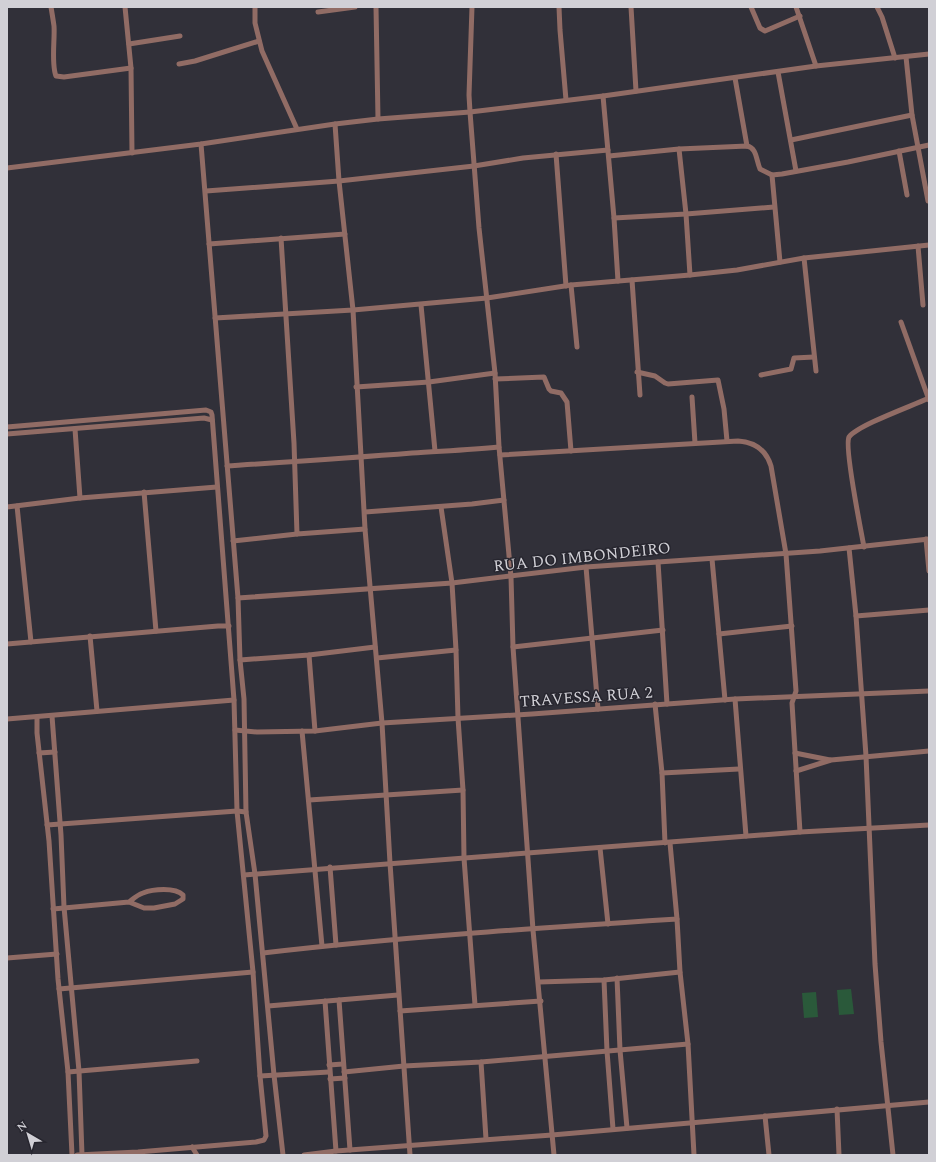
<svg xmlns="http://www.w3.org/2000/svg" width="936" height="1162" viewBox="0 0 936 1162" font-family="Spectral,serif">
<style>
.green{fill:#2a593a}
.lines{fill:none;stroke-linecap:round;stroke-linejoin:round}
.street{stroke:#916c65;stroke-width:5}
.labels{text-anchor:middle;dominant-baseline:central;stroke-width:3;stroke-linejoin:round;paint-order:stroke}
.street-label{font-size:16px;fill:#d1d0d6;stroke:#27262f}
</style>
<rect width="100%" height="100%" fill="#313039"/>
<g class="green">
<path d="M851,989L854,1014L839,1015L837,990Z"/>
<path d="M816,992L818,1017L804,1018L802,993Z"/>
</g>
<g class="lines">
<g class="street">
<path d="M51,7C52,13 53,19 54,26C55,39 51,64 56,76L64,77L131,68"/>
<path d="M125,7L131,68L132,153"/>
<path d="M255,7V23L262,51L297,129"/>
<path d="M376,7L378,119"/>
<path d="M472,7L469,95L470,112L479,228L495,373L499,447L511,577L513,647L533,930L554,1155"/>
<path d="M559,7L560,30L566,100"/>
<path d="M631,7L636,91"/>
<path d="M751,7L760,28L765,31L800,16"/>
<path d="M796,7L816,66"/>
<path d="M877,7L882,17L895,58"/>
<path d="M318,12L355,7"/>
<path d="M129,44L180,36"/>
<path d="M906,57L912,115L928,201"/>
<path d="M179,64L195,61L259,41"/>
<path d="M778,72L796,171"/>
<path d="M735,78L747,146"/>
<path d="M603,96L614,218L618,281"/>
<path d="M335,124L339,181L353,310L365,529L382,723L390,863L410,1155"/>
<path d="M791,140L912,115"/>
<path d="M201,144L238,598L240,660L244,699L246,812L255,874L274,1075L283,1155"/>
<path d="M679,149L686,214L690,275"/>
<path d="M899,151L907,195"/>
<path d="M556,154L566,286"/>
<path d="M609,156L679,149L747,146C757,148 756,160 760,169L772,175L782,174L848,162L929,145"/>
<path d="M7,168L201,144L335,124L378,119L470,112L603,96L816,66L929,54"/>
<path d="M772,175L780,262"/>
<path d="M206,191L339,181L474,166L523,158L608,150"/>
<path d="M614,218L686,214L774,207"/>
<path d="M281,238L294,443L297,534L365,529"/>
<path d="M209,244L345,234"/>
<path d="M918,246L923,305"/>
<path d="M804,258L816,371"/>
<path d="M632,280L640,395"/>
<path d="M571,285L577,347"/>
<path d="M421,305L435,451"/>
<path d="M215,318L353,310L487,298L571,285L690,275L737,270L804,258L929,245"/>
<path d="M901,322L929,400"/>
<path d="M637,372L655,376L665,383L668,384L718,380L724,409L727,441"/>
<path d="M761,375L791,369L794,358L814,357"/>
<path d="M495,379L544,377L549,389L551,391L561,393L567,402L571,451"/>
<path d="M356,387L429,382L495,373"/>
<path d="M692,397L695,443"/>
<path d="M7,427L206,410L211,412L212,415L234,700L237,811L253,972L260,1076L266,1136L264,1140L256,1142L138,1152L77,1155"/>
<path d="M75,429L80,498"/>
<path d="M7,434L204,418L212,420"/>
<path d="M500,455L738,441C754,442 766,450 771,466L786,554L796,691L792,703L800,832"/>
<path d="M227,466C288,462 350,458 412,453C441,451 470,450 499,447"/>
<path d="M144,492L156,631"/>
<path d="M17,506L31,642"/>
<path d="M7,507L80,498L217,487"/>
<path d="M365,512L472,504L504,500"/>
<path d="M926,539L929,571"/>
<path d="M233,541L297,534"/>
<path d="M864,547C861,531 844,446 849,437C858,425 912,406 929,398"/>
<path d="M849,548L856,616L866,756L875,964L881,1042L893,1155"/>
<path d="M712,559L725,700"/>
<path d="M658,562L667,704"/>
<path d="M586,567L598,709"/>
<path d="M238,598L452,583L586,567L658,562L820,551L929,539"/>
<path d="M856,616L929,610"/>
<path d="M719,634L792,626"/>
<path d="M90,636L97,711"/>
<path d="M7,644L218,626H229"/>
<path d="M513,647L663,630"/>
<path d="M456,650L458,718L463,790L464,858L475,1005"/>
<path d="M309,655L315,731"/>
<path d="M377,658L456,650L452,583L441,507"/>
<path d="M240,660L309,655L375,647"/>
<path d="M735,699L746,836"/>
<path d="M655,704L662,773L665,843"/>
<path d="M52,716L61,835L64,907L79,1071L82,1155"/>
<path d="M37,717V733L49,841L58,979L68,1072L72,1155"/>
<path d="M7,719L234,700"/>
<path d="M235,730L257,732L315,731L382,723L532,714L735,699L929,691"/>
<path d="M302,731L322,946"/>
<path d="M39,753L55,752"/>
<path d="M795,753L830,760"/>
<path d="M796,771L831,760L929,751"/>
<path d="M662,773L739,769"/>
<path d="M309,800L463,790"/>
<path d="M47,825L237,811L246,812"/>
<path d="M670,843L677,919L680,972L688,1044L694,1155"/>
<path d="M600,848L608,924"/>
<path d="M330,867L336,945"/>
<path d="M244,875L800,832L929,825"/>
<path d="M53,909L129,902L144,908H154L175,904L183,899V895C175,887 153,889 143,893C137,895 133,899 129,902"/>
<path d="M263,953C400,937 539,928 677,919"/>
<path d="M7,958L57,954"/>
<path d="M617,978L620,1050L627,1128"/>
<path d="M604,980L607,1051L613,1129"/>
<path d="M539,982L604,980L680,972"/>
<path d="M59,989L253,972"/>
<path d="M339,1000L350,1150"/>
<path d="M325,1001L336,1151"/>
<path d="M268,1006L398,995"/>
<path d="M400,1011L541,1001"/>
<path d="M481,1062L486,1139"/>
<path d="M329,1065L343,1064"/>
<path d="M68,1072L197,1061"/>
<path d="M344,1072L404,1066L481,1062L688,1044"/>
<path d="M260,1076L329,1072"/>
<path d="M330,1079L345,1078"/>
<path d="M837,1109L839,1155"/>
<path d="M765,1116L769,1155"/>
<path d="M192,1147L197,1155"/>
<path d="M304,1155L336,1151L552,1135L929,1102"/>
</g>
</g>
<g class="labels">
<g class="street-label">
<text transform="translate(582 557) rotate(-6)">RUA DO IMBONDEIRO</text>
<text transform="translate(586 697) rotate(-4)">TRAVESSA RUA 2</text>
</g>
</g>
<rect width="936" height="1162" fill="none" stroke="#d1d0d6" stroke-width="16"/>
<g transform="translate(28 1134) rotate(322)" stroke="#27262f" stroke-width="3" paint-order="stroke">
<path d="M0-3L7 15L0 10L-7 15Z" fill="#d1d0d6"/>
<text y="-6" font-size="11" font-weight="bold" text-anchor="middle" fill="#d1d0d6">N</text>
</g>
</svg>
